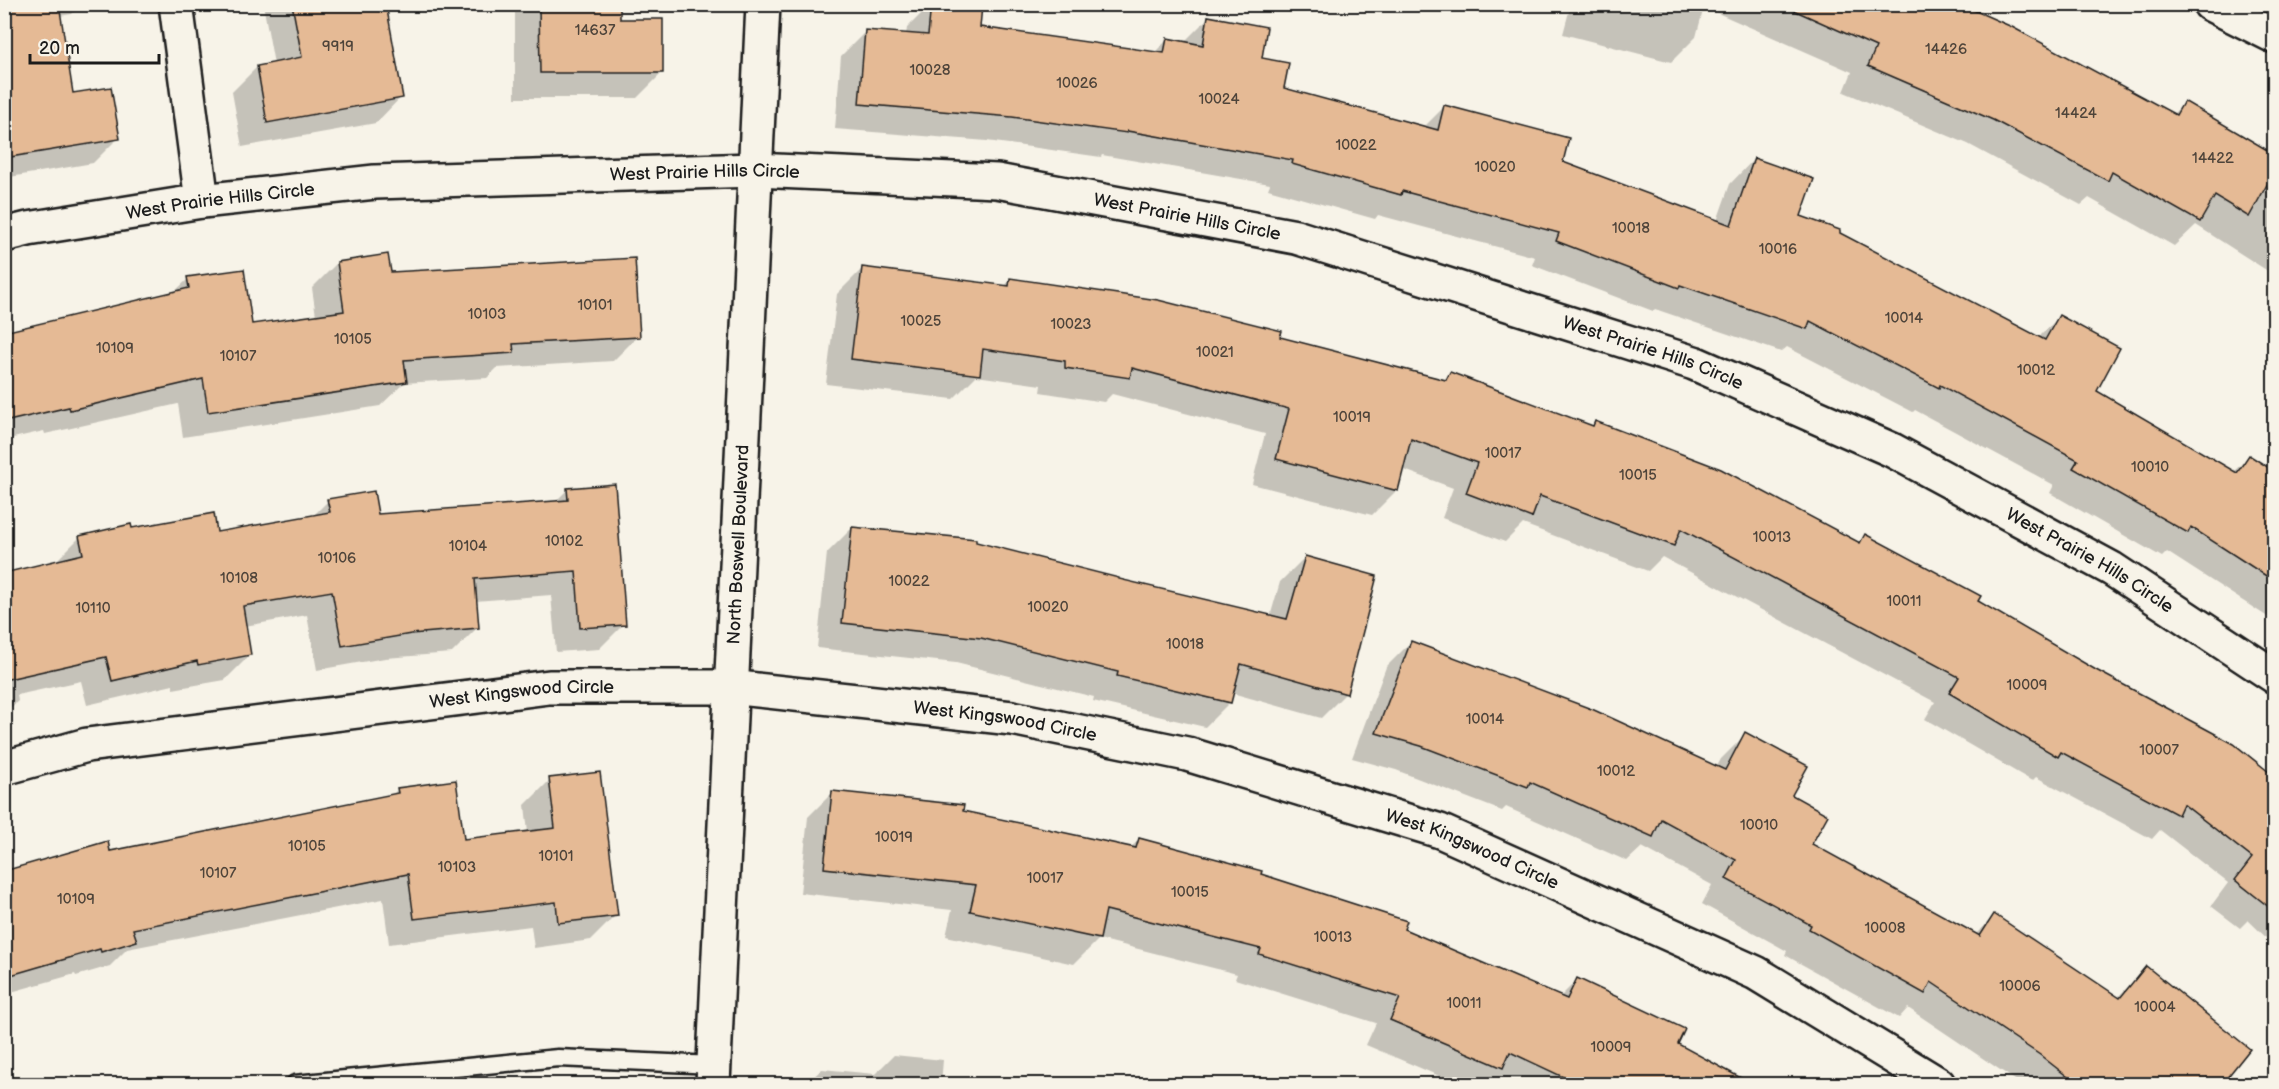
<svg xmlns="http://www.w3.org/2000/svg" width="2279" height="1089" viewBox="0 0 2279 1089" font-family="'Balsamiq Sans',sans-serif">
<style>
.shadow{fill:#0003}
.building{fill:#e5ba95;stroke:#1c1c1c;stroke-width:1.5}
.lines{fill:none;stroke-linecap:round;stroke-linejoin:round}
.lane-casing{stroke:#1c1c1c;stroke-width:21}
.street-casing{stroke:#1c1c1c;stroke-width:38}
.secondary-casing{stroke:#1c1c1c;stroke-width:38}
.lane{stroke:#f7f3e8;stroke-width:16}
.street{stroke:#f7f3e8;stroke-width:33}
.secondary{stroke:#f7f3e8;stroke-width:33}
.labels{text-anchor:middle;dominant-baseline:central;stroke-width:4.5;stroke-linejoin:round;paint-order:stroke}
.number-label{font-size:15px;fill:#4e443a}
.street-label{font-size:18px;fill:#1c1c1c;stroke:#f7f3e8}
</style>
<rect width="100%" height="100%" fill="#f7f3e8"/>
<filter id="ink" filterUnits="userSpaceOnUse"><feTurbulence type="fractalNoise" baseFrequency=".0167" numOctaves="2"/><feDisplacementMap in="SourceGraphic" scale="12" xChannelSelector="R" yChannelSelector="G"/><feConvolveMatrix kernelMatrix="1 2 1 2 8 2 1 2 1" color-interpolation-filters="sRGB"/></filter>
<g filter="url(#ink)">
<g class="shadow">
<path d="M4,4H81L72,14L59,16L72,95L118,138L93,163L4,178Z"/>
<path d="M263,4H384L401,97L376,123L242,147L232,92L257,67L274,64Z"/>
<path d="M515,4H619V20L662,73L637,98H515Z"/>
<path d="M931,4H941L978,28L1154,53L1167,40L1183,43L1208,18L1260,59L1283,89L1423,128L1445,106L1561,163L1717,221L1730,184L1754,159L1799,217L1838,233L2038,338L2059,317L2095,392L2233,472L2249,457L2274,473V621L2167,552L2162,557L2050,493L2054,485L1915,410L1913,412L1787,347L1781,352L1655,309L1653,311L1532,265L1535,257L1378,215L1375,219L1268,189L1270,184L1102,155L1101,157L987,141L835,129L841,56L865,32L906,35L907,28Z"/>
<path d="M1571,4H1957L2173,114L2184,103L2274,155V275L2196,225L2174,246L2089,198L2081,205L1968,144L1844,92L1852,72L1704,7L1696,37L1671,62L1563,34Z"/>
<path d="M337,263L390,274L638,336L613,361L497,368L487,378L404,383L380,406L183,437L178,404L45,434L44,431L4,440V333L173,293L188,279L250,326L316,316L312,288Z"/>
<path d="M862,269L1004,286L1011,280L1279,338L1443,381L1450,373L1591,427L1595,423L1858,543L1865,536L2096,672L2233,746L2274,778V945L2248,920L2240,928L2211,906L2228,883L2160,830L2152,839L2036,777L2032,781L1925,719L1935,702L1662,557L1648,571L1523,524L1505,542L1442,518L1453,488L1402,469L1397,490L1372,515L1252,484L1265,434L1112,394L1104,402L1040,392L1041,385L976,376L953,399L826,384L837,294Z"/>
<path d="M568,489L624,624L599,649L556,652L551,595L475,601L477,628L452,653L385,658L317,670L307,615L245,626L250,655L225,680L173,689V685L87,705L81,681L17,695L18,701L4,714V575L54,563L80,537L131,529L215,534L312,517L328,501L377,515L555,502Z"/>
<path d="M852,528L974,543L1270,617L1280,582L1305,557L1346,693L1321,718L1232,693L1230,702L1205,727L1093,701L1094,697L956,663L817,648L827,553Z"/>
<path d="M1411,642L1716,768L1721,759L1746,734L1790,796L1810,845L1975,935L1994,916L2117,998L2146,968L2248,1049L2220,1084H2021L1908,1008L1899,1018L1785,955L1787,951L1702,904L1712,885L1642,847L1627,861L1506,807L1502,811L1396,770L1352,758L1386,667Z"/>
<path d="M550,780L616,915L591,940L534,948L531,926L389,944L383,899L127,949L110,966L76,976L75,974L4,994V873L391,796L398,789L463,841L528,833L525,805Z"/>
<path d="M833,792L962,812L1130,848L1139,840L1259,875L1403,930L1560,997L1578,979L1676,1045L1749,1084H1500L1490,1080L1485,1084H1458L1366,1045L1376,1023L1235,979L1237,974L1099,939L1074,964L946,936L952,910L800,893L808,817Z"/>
<path d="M894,1055L943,1060L941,1084H806L822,1069L875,1074Z"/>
</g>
<g class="building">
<path d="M4,4H59L73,93L111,87L120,139L4,158Z"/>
<path d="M292,4H386L403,98L267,123L257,66L302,57Z"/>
<path d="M539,4H620V19H663V73H540Z"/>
<path d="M931,4L982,6L980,27L1164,53L1167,38L1203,45L1208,16L1267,27L1262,58L1289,63L1284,88L1438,130L1444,105L1569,138L1563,162L1731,225L1754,158L1814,179L1801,216L1840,230V233L2045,340L2059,315L2120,348L2097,391L2237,473L2249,455L2274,471V581L2191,527L2188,533L2073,468L2078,460L1940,385L1939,388L1810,321L1807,329L1680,285L1679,288L1556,241L1559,233L1402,191L1401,195L1292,164L1293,160L1127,131V133L1012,117L859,104L865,30L928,35Z"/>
<path d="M1780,4H1960L2012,27L2176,115L2184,101L2274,154V172L2249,217L2215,196L2200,222L2112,172L2108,181L1993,120L1868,66L1876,47Z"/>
<path d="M388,254L391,272L635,258L640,337L513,344L514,353L404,360L407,382L208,412L203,379L70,410L69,407L4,422V332L189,288L187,277L244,269L252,324L344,311L337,262Z"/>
<path d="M862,267L1009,286L1010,278L1158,300L1282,331L1280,337L1446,380L1450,372L1593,426L1595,421L1721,469L1860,543L1865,534L1981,596L1978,601L2096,670L2234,744L2274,776V911L2235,880L2252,858L2183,804L2178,815L2061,752L2058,757L1949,693L1959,677L1681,529L1674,546L1540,496L1532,518L1466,493L1477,463L1411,439L1398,491L1276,459L1289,409L1132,368L1130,378L1065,368V361L983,349L980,375L851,359Z"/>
<path d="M615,484L626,625L580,628L576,571L475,579L479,628L411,634L342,646L332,591L243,606L251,655L198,665L197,661L112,681L106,657L4,680V573L83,554L79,536L131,524L132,528L214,513L217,532L330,512L327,499L374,491L378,514L568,500L567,488Z"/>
<path d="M852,527L976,539V542L1119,578V579L1287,619L1305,556L1377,576L1347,694L1241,664L1231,703L1117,676L1118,672L981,638L842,623Z"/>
<path d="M1411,641L1594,710L1725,770L1745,732L1808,766L1792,795L1828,815L1812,844L1980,936L1994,914L2120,998L2146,966L2250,1049L2222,1084H2077L2040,1055L1931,982L1925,994L1809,929L1811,925L1726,879L1736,860L1661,819L1653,837L1530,782L1528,787L1421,746L1376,733Z"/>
<path d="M600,772L618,916L558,923L556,902L414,919L408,874L133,929L137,941L101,952L100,949L4,977V871L108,841L110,851L398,793L397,788L456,780L464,839L555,828L549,778Z"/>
<path d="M832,791L964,805L963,811L1136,848L1139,838L1262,871L1261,874L1407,921L1404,929L1567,999L1577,978L1685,1029L1678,1044L1752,1084H1578L1510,1052L1503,1068L1390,1020L1400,998L1259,954L1261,949L1106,910L1100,939L970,911L976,885L824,868Z"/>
</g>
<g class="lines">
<g class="lane-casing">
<path id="lane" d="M295,1084L558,1058L714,1065"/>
</g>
<g class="street-casing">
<g id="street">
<path d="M176,4L202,201"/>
<path d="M2210,4L2274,36"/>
<path id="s1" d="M4,235L28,229L202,201L375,182L754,170L997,181L1296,237L1694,363L1892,450L2112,569L2274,676"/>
<path id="s2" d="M4,768L87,745L549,687H730L1012,718L1187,754L1440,831L1756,973L1938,1084"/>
</g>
</g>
<g class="secondary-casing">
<g id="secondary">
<path id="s3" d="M713,1084L763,4"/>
</g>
</g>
<use href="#lane" class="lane"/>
<use href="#street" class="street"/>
<use href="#secondary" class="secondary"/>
</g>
</g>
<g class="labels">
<g class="number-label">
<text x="595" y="30">14637</text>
<text x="338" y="46">9919</text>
<text x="1946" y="49">14426</text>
<text x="930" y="70">10028</text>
<text x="1077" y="83">10026</text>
<text x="1219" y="99">10024</text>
<text x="2076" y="113">14424</text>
<text x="1356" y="145">10022</text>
<text x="2213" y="158">14422</text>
<text x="1495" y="167">10020</text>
<text x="1631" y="228">10018</text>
<text x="1778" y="249">10016</text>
<text x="595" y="305">10101</text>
<text x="487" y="314">10103</text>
<text x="1904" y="318">10014</text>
<text x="921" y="321">10025</text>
<text x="1071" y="324">10023</text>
<text x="353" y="339">10105</text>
<text x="115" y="348">10109</text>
<text x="1215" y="352">10021</text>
<text x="238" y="356">10107</text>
<text x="2036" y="370">10012</text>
<text x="1352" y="417">10019</text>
<text x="1503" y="453">10017</text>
<text x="2150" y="467">10010</text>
<text x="1638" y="475">10015</text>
<text x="1772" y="537">10013</text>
<text x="564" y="541">10102</text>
<text x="468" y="546">10104</text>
<text x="337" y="558">10106</text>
<text x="239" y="578">10108</text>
<text x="909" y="581">10022</text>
<text x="1904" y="601">10011</text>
<text x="1048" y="607">10020</text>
<text x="93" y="608">10110</text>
<text x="1185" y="644">10018</text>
<text x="2027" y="685">10009</text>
<text x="1485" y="719">10014</text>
<text x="2159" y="750">10007</text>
<text x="1616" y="771">10012</text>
<text x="1759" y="825">10010</text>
<text x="894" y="837">10019</text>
<text x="307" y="846">10105</text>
<text x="556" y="856">10101</text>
<text x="457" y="867">10103</text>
<text x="218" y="873">10107</text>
<text x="1045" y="878">10017</text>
<text x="1190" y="892">10015</text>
<text x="76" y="899">10109</text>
<text x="1885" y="928">10008</text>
<text x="1333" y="937">10013</text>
<text x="2020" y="986">10006</text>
<text x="1464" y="1003">10011</text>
<text x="2155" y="1007">10004</text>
<text x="1611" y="1047">10009</text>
</g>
<g class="street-label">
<text stroke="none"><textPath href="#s1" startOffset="705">West Prairie Hills Circle</textPath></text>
<text stroke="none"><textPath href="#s1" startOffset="219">West Prairie Hills Circle</textPath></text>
<text stroke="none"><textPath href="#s1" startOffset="1191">West Prairie Hills Circle</textPath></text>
<text stroke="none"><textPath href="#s1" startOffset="1677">West Prairie Hills Circle</textPath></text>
<text stroke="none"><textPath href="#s3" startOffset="540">North Boswell Boulevard</textPath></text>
<text stroke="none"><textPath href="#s1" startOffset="2162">West Prairie Hills Circle</textPath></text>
<text stroke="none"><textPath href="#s2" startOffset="524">West Kingswood Circle</textPath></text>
<text stroke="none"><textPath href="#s2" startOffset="1010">West Kingswood Circle</textPath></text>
<text stroke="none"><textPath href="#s2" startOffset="1496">West Kingswood Circle</textPath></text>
</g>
</g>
<rect width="2279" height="1089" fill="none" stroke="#f7f3e8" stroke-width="24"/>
<rect x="12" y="12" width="2255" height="1065" fill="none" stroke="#1c1c1c" stroke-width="2" filter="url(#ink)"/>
<path d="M30 54v9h129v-9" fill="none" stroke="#1c1c1c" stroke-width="3"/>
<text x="39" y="54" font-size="18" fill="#1c1c1c" stroke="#f7f3e8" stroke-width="4.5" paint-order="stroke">20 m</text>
</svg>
